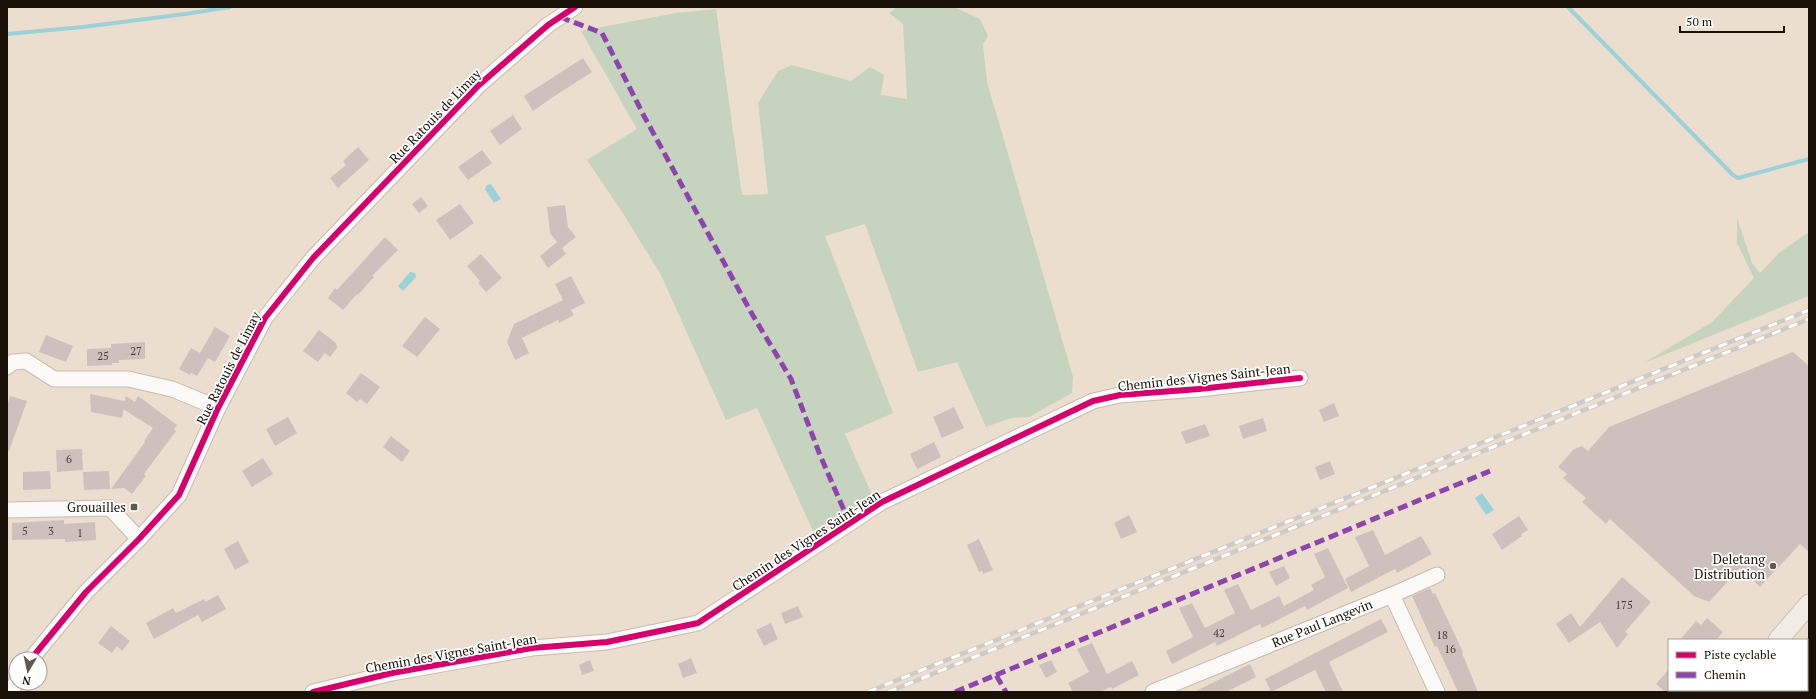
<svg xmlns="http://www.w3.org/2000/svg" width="1816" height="699" viewBox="0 0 1816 699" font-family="'PT Serif',serif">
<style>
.green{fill:#c6d3bf}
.water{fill:#9cd1d8}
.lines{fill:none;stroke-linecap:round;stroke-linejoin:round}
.stream{stroke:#9cd1d8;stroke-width:4}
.building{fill:#cec1bd}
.minor-casing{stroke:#c6bbb0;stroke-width:17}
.major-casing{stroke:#c5bfb7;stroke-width:21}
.minor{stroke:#fcfaf8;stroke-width:15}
.major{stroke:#f2ece5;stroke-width:19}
.rail-casing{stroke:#cecac6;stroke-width:4.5}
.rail{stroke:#fff;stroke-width:3;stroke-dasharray:9;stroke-linecap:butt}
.quiet{stroke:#8e44ad;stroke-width:5;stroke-dasharray:10 5;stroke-linecap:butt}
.cycleway-casing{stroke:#fff;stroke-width:8}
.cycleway{stroke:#d6006c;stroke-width:6}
.poi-dot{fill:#63584d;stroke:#fff;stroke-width:1.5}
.labels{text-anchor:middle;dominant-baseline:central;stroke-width:3.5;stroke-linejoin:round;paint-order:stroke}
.number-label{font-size:11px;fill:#463c34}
.street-label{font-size:13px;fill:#191007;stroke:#fff}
.poi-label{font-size:13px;fill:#191007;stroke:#fff;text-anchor:end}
</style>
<rect width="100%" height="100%" fill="#ecdecf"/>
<g class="green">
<path d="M897,7H954L980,19L988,36L983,44L987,82L1073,377L1072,393L1029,417L1011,418L986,427L957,362L918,372L865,224L825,236L893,413L845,434L873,497L813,531L757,408L726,420L661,275L624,215L587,160L637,129L581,31L676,13L716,9L742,195L768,194L758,103L778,71L792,65L851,81L870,67L884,75L881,95L907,99L903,24L889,13Z"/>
<path d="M1737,218L1752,263L1760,273L1780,252L1809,232V296L1644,363L1712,322L1754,278L1737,243Z"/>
</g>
<g class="water">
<path d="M491,184L501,199L494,203L485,189L487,185Z"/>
<path d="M410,272L415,273L416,277L403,291L398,286Z"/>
<path d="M1482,493L1494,510L1486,515L1475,498Z"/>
</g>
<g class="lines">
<g class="stream">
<path d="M1568,7L1733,175L1738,178L1809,159"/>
<path d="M7,34L83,27L185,14L230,7"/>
</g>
</g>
<g class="building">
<path d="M583,58L592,72L553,97L533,111L524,96Z"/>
<path d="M513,115L522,129L500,145L490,131Z"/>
<path d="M358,147L369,160L338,188L330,178L346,165L343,161Z"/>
<path d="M482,150L492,163L468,180L458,167Z"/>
<path d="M421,197L428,206L419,213L412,204Z"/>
<path d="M460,204L474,223L450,240L436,220Z"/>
<path d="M565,205L568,227L576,237L562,248L566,254L548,268L540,256L557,242L550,233L547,207Z"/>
<path d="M385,237L398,250L372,276L374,277L358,295L357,294L343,310L328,298L335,288L337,290Z"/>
<path d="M481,254L502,278L486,292L478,283L480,281L467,266Z"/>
<path d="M571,276L585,303L571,310L574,315L559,323L558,320L522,338L529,353L515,360L507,342L514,324L563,300L555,284Z"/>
<path d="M425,317L440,329L417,357L402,346Z"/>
<path d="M215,327L230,336L215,362L208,358L197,376L191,373L190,375L179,369L191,348L200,353Z"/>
<path d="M319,330L336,343L337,348L330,357L325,353L318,362L303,351Z"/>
<path d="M46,335L73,346L66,362L39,352Z"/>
<path d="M145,342V359L119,360V363H112V365L87,366V349L111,348V344Z"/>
<path d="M1793,352L1809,366V552L1800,544L1760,587L1740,568L1709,602L1694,596L1610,519L1606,524L1582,502L1586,498L1563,478L1567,474L1558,467L1574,449L1582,446L1588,451L1609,427Z"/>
<path d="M361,373L380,387L367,404L360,399L357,402L346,393Z"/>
<path d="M90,394L125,401L122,418L91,412Z"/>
<path d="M10,396L27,401L9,451L7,450V406Z"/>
<path d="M126,396L135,402L138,396L177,425L174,429L176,431L144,474L146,476L132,494L124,488L111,489L145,442L144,441L153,428L123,409Z"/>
<path d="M1334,403L1339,416L1324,422L1319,410Z"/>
<path d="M954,407L964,428L942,438L933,417Z"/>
<path d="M288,417L297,433L275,446L266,429Z"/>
<path d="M1263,418L1267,431L1243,439L1239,426Z"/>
<path d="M1205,424L1210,436L1186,444L1181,432Z"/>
<path d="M391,436L410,451L402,462L383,447Z"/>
<path d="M934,442L941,457L917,469L910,454Z"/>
<path d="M82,449L83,470L57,472L56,450Z"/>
<path d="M263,458L273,474L252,487L242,471Z"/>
<path d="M1330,461L1335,474L1320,480L1315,467Z"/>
<path d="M50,471L51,489L23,490V472Z"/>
<path d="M109,471L110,489L84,490L83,472Z"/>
<path d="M1129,515L1137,532L1121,539L1114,523Z"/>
<path d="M1519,516L1528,530L1521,534L1522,536L1502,550L1492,534Z"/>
<path d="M64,520V524L95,522L96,540L65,542V539L12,540V523Z"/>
<path d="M1373,530L1385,555L1421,536L1432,554L1397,573L1395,569L1351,592L1345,579L1369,566L1355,537Z"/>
<path d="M979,539L993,570L983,574L982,571L979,572L967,545Z"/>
<path d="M238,541L249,562L235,570L224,549Z"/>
<path d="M1328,548L1348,588L1307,610L1305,606L1262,628L1260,624L1217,646L1215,642L1172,664L1166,651L1193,637L1179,608L1192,603L1205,628L1235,613L1224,590L1238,584L1251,610L1279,596L1284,606L1314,590L1311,585L1325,577L1314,554Z"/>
<path d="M1284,566L1290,578L1276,586L1269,572Z"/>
<path d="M1622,577L1651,602L1625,632L1628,634L1617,648L1600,622L1569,643L1556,624L1571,613L1580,627Z"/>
<path d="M1430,588L1433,594L1435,593L1463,652L1462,653L1478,692H1458L1437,646L1435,647L1412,596Z"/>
<path d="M218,595L226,609L202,622L198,615L154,639L146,623L173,608L176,613L204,599L205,602Z"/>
<path d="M798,606L803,617L785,624L781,613Z"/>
<path d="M1707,618L1723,632L1716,640H1680L1696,621L1701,625Z"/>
<path d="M1381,619L1388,632L1329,662L1343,692H1326L1315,670L1271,692L1265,679Z"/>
<path d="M771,623L778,639L764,646L756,630Z"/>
<path d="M111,626L130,641L122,651L117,646L112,653L98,643Z"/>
<path d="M1092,643L1107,674L1132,661L1139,675L1112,689L1111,687L1100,692H1073L1068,683L1089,672L1077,649Z"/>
<path d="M691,658L697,673L683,678L678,664Z"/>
<path d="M590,660L594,671L582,675L579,665Z"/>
<path d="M1051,660L1057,672L1046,678L1039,665Z"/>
<path d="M1250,664L1256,677L1226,692H1194Z"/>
<path d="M1669,669V692H1665L1656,684Z"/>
</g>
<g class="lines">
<g class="minor-casing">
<g id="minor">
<path d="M7,367L13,362L26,361L54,379H128L172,389L218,408"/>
<path d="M7,510L110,508L139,539"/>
<path d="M1392,595L1437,575"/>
<path d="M31,659L86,592L139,539L179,495L218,408L265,318L313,258L479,85L548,25L575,7"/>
<path d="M10,692L16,683"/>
<path d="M313,692L392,673L532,648L607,642L698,623L882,502L1093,401L1120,395L1199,389L1300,378"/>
<path d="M1153,692L1392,595L1437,692"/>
</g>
</g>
<g class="major-casing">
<g id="major">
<path d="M1778,640L1809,604"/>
<path d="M1733,692L1735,690"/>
</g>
</g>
<use href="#minor" class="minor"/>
<use href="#major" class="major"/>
<g class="rail-casing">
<g id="rail">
<path d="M868,692L1809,310"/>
<path d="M888,692L1809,319"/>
</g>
</g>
<use href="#rail" class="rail"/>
<g class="quiet">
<path d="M560,17L602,33L644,116L752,314L791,379L820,455L850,524"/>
<path d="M996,675L1490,471"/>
<path d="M955,692L996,675L1006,692"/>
</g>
<g class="cycleway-casing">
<g id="cycleway">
<path d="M31,659L86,592L139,539L179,495L218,408L265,318L313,258L479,85L548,25L575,7"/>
<path d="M313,692L392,673L532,648L607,642L698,623L882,502L1093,401L1120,395L1199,389L1300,378"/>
</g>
</g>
<use href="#cycleway" class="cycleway"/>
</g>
<g class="poi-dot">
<rect x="130" y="503" width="8" height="8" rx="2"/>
<circle cx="1773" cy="566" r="4"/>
</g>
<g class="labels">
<g class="number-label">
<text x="136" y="351">27</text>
<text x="103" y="356">25</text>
<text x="69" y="459">6</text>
<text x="25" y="531">5</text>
<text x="51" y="531">3</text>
<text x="80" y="533">1</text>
<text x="1624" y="605">175</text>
<text x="1219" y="633">42</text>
<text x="1442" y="635">18</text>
<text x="1450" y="649">16</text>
</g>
<g class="street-label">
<text transform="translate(435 116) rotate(-46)">Rue Ratouis de Limay</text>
<text transform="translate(228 368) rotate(-63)">Rue Ratouis de Limay</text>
<text transform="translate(1204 377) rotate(-6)">Chemin des Vignes Saint-Jean</text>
<text transform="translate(806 540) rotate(-33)">Chemin des Vignes Saint-Jean</text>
<text transform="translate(1322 623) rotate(-22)">Rue Paul Langevin</text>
<text transform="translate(451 653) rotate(-10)">Chemin des Vignes Saint-Jean</text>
</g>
<g class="poi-label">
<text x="126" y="507">Grouailles</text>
<text x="1765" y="559">Deletang<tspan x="1765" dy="15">Distribution</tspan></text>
</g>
</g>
<rect width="1816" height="699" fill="none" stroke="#191007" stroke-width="16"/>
<rect x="1668" y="639" width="140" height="52" fill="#ffffff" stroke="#a39f9c"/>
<rect x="1676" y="652" width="20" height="6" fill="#d6006c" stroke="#a39f9c"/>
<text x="1704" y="659" font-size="12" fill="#191007">Piste cyclable</text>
<rect x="1676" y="672" width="20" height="6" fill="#8e44ad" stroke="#a39f9c"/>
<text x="1704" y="679" font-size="12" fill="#191007">Chemin</text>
<g transform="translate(28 671) rotate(189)"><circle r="19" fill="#ffffff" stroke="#a39f9c"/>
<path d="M0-3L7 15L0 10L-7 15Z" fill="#63584d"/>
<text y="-6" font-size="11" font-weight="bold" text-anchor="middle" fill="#191007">N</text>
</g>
<path d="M1680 26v6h104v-6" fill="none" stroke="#191007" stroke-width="2"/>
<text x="1686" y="26" font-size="12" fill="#191007" stroke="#ffffff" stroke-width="3" paint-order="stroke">50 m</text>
</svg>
